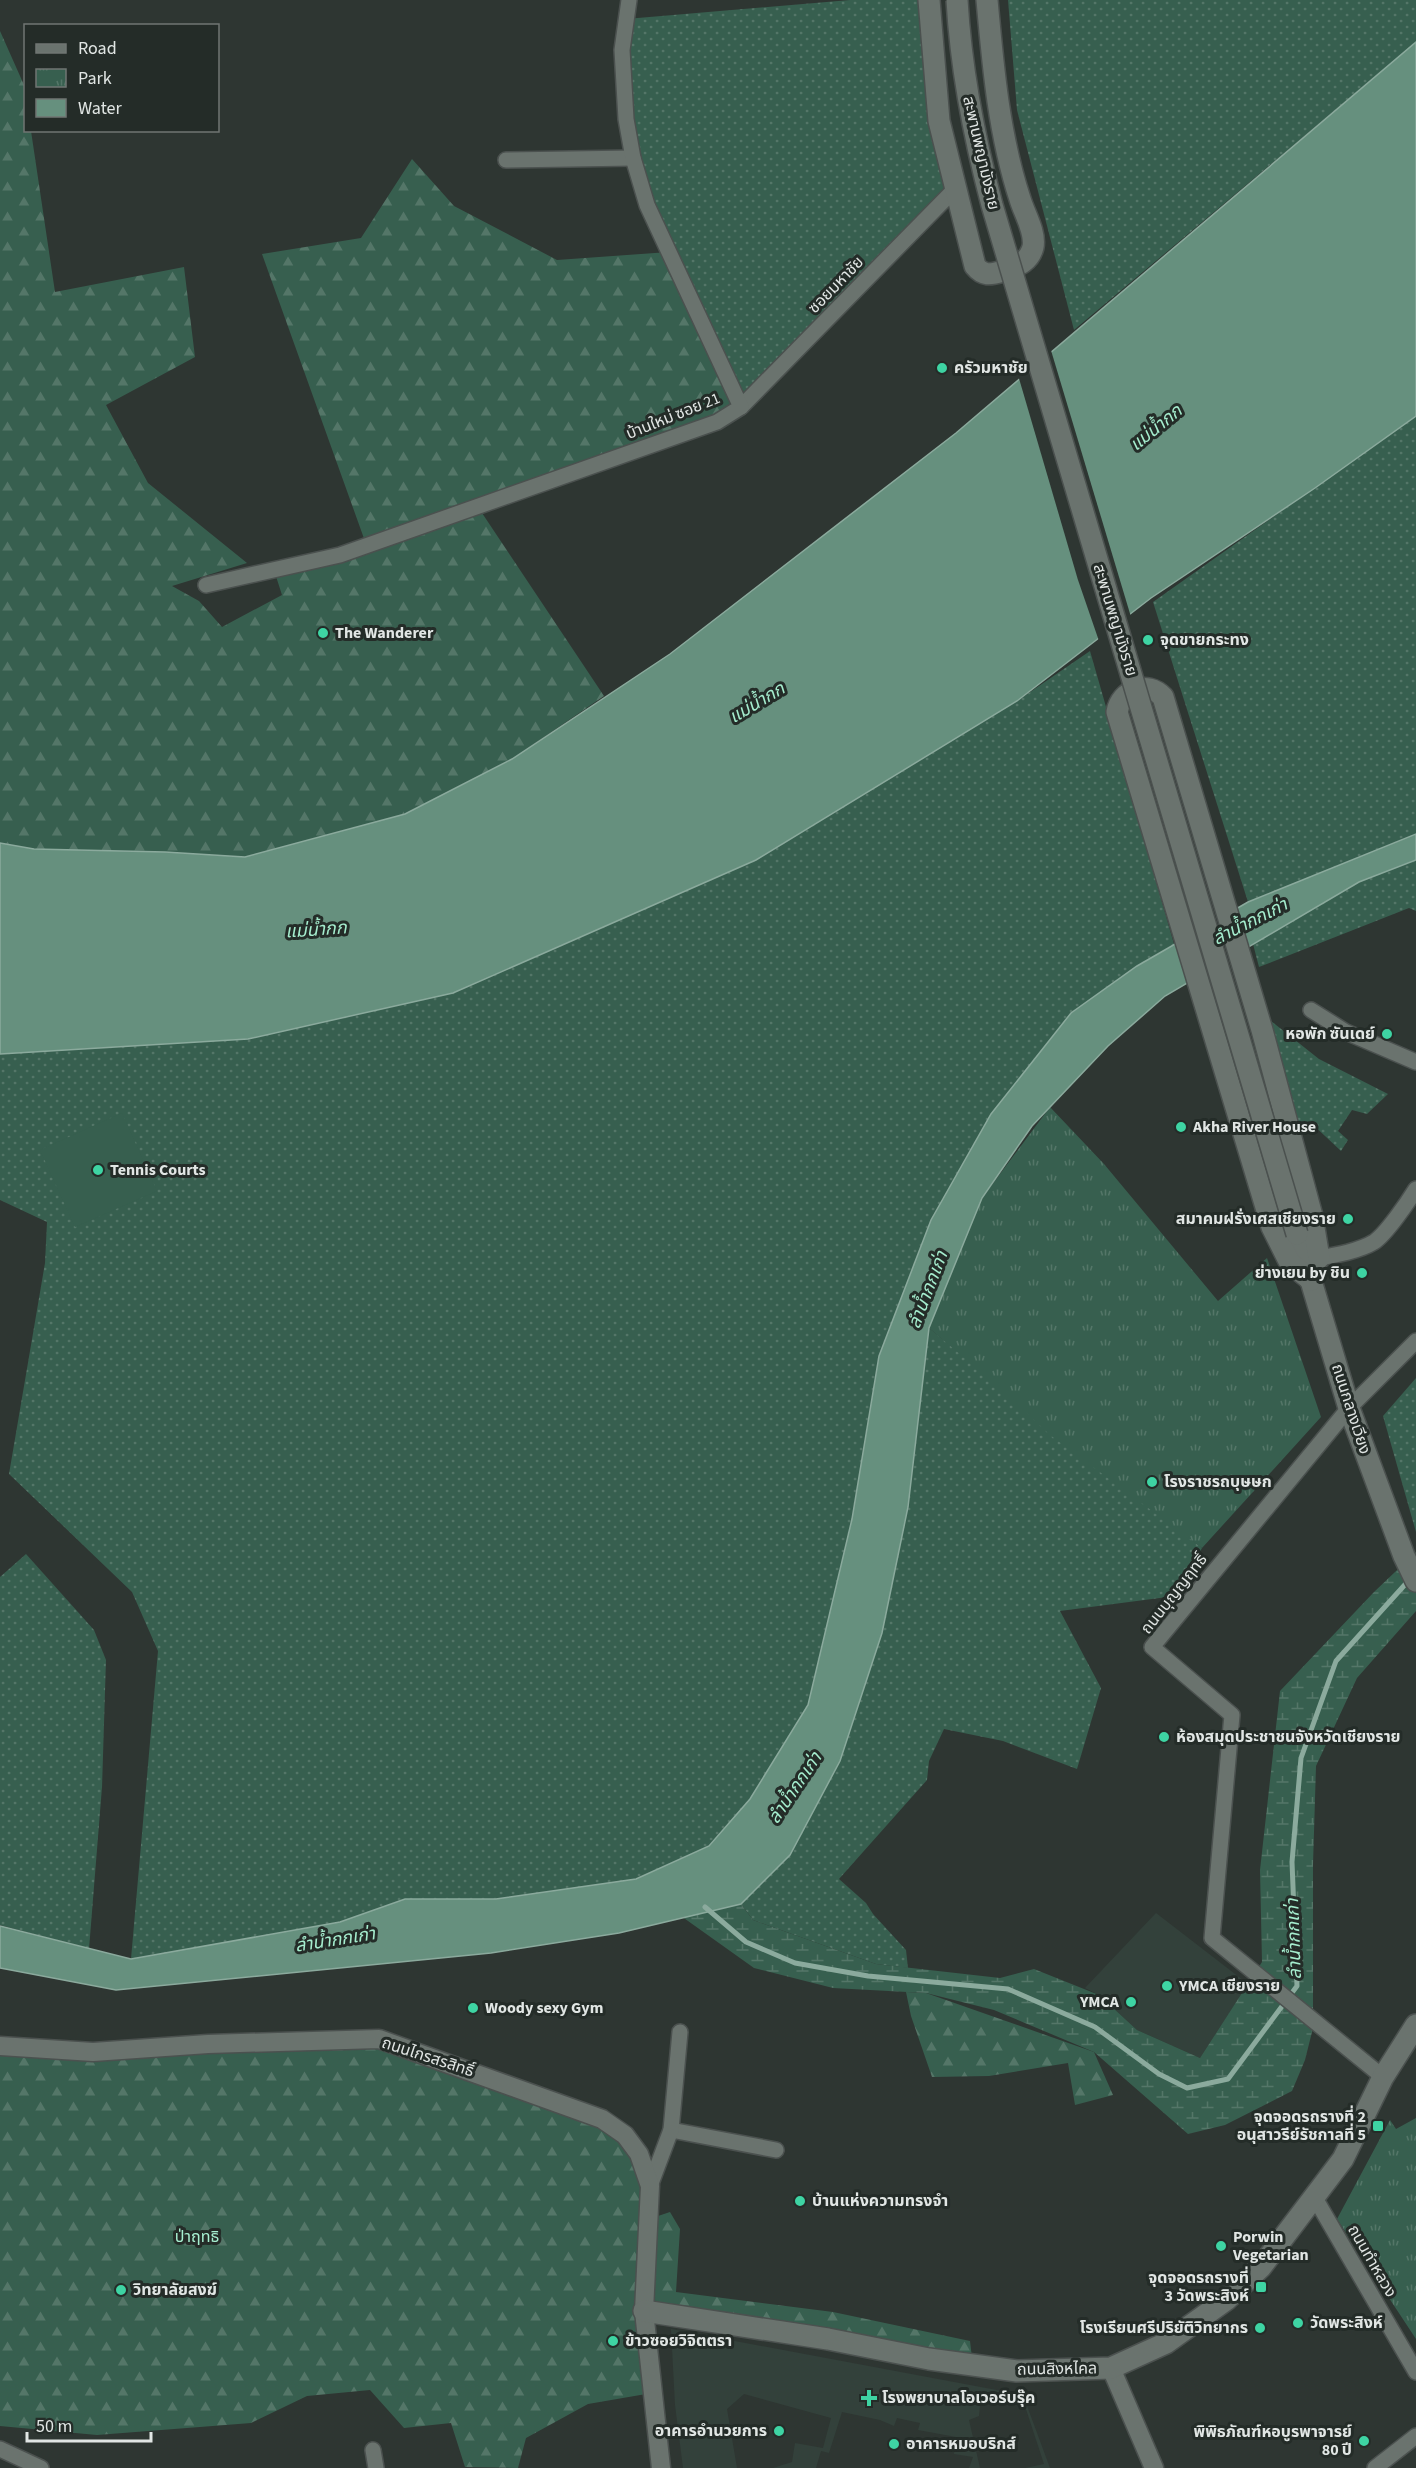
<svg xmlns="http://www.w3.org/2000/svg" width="1416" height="2468" viewBox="0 0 1416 2468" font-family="'Source Sans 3','Noto Sans Thai',sans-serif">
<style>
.built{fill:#33413b}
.grass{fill:url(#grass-dots)}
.forest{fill:url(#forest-firs)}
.wetland{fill:url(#wetland-marsh)}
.park{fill:url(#park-tufts)}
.pitch{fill:#375f4f}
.water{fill:#66907e;stroke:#8baa9d;stroke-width:1.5}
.pier{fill:#2e3632}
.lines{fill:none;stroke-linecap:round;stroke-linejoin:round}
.stream{stroke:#8baa9d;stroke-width:5}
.minor-casing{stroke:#4b514f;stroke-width:18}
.tertiary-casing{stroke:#4b514f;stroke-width:21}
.secondary-casing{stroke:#4b514f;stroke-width:24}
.minor{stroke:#6a736e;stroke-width:15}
.tertiary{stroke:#6a736e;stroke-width:18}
.secondary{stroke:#6a736e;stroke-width:21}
.secondary-bridge-casing{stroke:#4b514f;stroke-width:24;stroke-linecap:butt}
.secondary-bridge{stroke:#6a736e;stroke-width:21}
.poi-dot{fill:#3ed4a3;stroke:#242c28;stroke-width:2}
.labels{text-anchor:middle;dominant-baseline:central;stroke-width:6;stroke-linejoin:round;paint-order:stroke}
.street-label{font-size:16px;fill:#e1e6e4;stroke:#242c28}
.poi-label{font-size:16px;font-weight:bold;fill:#e1e6e4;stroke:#242c28;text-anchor:start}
.park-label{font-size:16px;fill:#a7f0d1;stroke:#242c28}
.water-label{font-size:18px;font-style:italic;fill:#a5edce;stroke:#242c28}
</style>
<defs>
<pattern id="grass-dots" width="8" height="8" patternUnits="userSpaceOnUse" patternTransform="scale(1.5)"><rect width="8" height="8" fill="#375f4f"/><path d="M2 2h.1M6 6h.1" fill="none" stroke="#547668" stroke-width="1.8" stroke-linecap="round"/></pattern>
<pattern id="forest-firs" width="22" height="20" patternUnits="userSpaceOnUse" patternTransform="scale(1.5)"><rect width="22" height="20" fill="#375f4f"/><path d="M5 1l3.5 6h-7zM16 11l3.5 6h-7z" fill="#547668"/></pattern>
<pattern id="wetland-marsh" width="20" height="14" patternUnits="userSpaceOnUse" patternTransform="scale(1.5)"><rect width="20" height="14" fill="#375f4f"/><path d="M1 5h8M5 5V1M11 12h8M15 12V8" fill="none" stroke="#547668"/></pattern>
<pattern id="park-tufts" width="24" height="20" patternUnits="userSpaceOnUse" patternTransform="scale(1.5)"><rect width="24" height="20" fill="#375f4f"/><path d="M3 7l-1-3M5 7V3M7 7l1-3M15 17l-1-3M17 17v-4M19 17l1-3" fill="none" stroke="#547668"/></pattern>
</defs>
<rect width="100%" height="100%" fill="#2e3632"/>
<g class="built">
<path d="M1156,1913L1248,1984L1200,2058L1137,2030L1099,1995L1085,1988Z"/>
<path d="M671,2329L1023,2395L1050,2468H1025L1044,2464L1023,2400L981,2396L979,2416L969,2420L980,2468H969L973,2457L954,2454L956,2437L918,2430L920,2423L897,2418L894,2426L880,2420L842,2412L829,2453L821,2451L816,2468H773L792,2462L795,2443L823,2448L831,2418L744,2394L727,2409L737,2468H683L675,2405Z"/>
</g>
<g class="grass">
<path d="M850,0H920L956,188L741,407L647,205L626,119V19Z"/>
<path d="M1008,0H1416V42L1074,330L1017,110Z"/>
<path d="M1416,416V834L1248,902L1153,602Z"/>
<path d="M1090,651L1174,944L1137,966L1071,1013L879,1356L852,1519L808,1705L750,1799L709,1846L637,1879L496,1899H405L340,1922L131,1959L158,1651L132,1592L9,1474L45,1263L47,1222L0,1200V1054L248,1039L756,860L1017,701Z"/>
<path d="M1416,860V911L1409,908L1259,967L1253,944L1359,882Z"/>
<path d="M1271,1021L1319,1059L1388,1094L1367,1114L1352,1110L1338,1131L1348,1140L1341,1151L1309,1121L1299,1128L1287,1095L1269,1030Z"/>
<path d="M929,1328L1202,1548L1175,1596L1060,1611L1101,1688L1077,1769L1003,1741L944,1729L929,1761L927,1780L839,1879L866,1903L873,1914L906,1950L908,1968L876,1964L753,1920L741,1904L790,1855L840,1761L908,1507Z"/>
<path d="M1416,1378V1532L1383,1416Z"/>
<path d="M26,1554L94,1630L106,1660L102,1787L89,1949L0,1925V1577Z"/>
</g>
<g class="forest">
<path d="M0,31L24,85L26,130L31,131L55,292L184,267L195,357L106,405L148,483L247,563L172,586L199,601L222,627L282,595L274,570L478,507L604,696L512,759L405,814L245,857L165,852L34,849L0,843Z"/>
<path d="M412,159L454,206L557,260L669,252L741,407L366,544L262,254L361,238Z"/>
<path d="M906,1992L926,1993L1094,2052L1113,2095L1075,2105L1068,2063L989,2076L932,2077L911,2016Z"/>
<path d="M379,2039L602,2119L639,2154L649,2219L670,2212L680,2229L676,2292L833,2312L970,2341L972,2358L645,2311L646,2394L588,2404L526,2438L518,2468L465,2467L451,2423L404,2428L370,2390L307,2396L251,2423L97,2435L0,2426V2045Z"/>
</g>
<path class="wetland" d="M1416,1552V1611L1357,1678L1316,1766L1313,1865V2028L1305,2060L1292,2091L1225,2125L1188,2134L1094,2052L994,2010L926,1993L833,1988L754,1968L681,1916L741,1904L753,1920L876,1964L1000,1978L1034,1969L1099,1995L1137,2030L1200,2058L1262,1962L1260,1870L1280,1691L1374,1592Z"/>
<g class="park">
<path d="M1050,1107L1104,1164L1218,1301L1267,1258L1321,1417L1202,1548L1050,1435L999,1387L929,1328L982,1198Z"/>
<path d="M1416,2118V2339L1337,2219L1390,2120L1396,2129Z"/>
</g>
<path class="pitch" d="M122,1113L157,1191L75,1227L40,1150Z"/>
<g class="water">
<path d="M1416,42V416L1315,488L1151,598L1017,701L756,860L453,993L248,1039L0,1054V843L34,849L165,852L245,857L405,814L512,759L670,654L956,433Z"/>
<path d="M1416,834V860L1359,882L1165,996L1108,1046L1032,1126L982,1198L929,1328L908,1507L882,1633L840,1761L790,1855L741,1904L619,1933L491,1953L116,1990L0,1968V1926L131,1959L340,1922L405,1899H496L636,1879L709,1846L750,1799L808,1705L852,1519L879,1356L931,1220L991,1114L1071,1013L1137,966L1248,902Z"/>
</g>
<g class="pier">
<path d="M1050,347L1131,617L1099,641L1078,580L1018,375Z"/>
<path d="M1219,915L1232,960L1204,976L1191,931Z"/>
</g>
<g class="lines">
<path class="stream" d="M705,1907L746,1942L795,1963L868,1976L1008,1989L1095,2027L1159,2074L1187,2088L1228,2079L1297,1986L1292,1862L1301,1758L1336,1661L1410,1579"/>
<g class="minor-casing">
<g id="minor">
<path d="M506,160L633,158"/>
<path d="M741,407L956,188"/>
<path d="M206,585L340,555L717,422L741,407L647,205L633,158L626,119L622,50L629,0"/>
<path d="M1311,1010L1346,1032L1416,1062"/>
<path d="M1316,1267L1319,1258C1336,1255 1359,1251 1374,1242C1386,1234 1408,1202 1416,1189"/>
<path d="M1383,2077L1212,1938L1232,1715L1152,1647L1349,1408L1416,1341"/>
<path d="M671,2130L776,2150"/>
<path d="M650,2186L671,2130L680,2032"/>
<path d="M1315,2198L1416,2372"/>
<path d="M0,2449L41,2468"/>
<path d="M373,2450L376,2468"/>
<path d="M1375,2468L1416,2436"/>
</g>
</g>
<g class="tertiary-casing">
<g id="tertiary">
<path d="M0,2046L93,2052L208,2044L379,2039L602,2119L625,2135L639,2154L650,2186L644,2311L661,2468"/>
<path d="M1111,2368L1154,2468"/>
</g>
</g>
<g class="secondary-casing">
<g id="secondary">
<path d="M929,0L939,121L975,266C983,276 990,275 1003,271C1016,266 1029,263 1033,247C1036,232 1024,213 1020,199C999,135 993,67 987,0"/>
<path d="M1297,1234L1349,1408L1404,1556L1416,1581"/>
<path d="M1311,1280L1290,1263L1272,1227L1117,712C1121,690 1147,680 1163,697L1262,1030L1312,1216L1319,1258"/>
<path d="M644,2311L828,2339L929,2359L1017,2371L1111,2368L1166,2343L1226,2300L1261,2267L1343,2159L1383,2077L1416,2025"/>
</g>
</g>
<use href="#minor" class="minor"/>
<use href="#tertiary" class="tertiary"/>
<use href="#secondary" class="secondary"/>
<g class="secondary-bridge-casing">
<path id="secondary-bridge" d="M957,0C961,71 974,137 992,205L1297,1234"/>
</g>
<use href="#secondary-bridge" class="secondary-bridge"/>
</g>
<g class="poi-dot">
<circle cx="942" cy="368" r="6"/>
<circle cx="323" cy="633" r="6"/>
<circle cx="1148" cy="640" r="6"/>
<circle cx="1387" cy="1034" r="6"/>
<circle cx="1181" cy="1127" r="6"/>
<circle cx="98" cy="1170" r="6"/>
<circle cx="1348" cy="1219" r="6"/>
<circle cx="1362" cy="1273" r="6"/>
<circle cx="1152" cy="1482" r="6"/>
<circle cx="1164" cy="1737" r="6"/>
<circle cx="1167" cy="1986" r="6"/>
<circle cx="1131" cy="2002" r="6"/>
<circle cx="473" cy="2008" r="6"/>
<rect x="1372" y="2120" width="12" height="12" rx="3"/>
<circle cx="800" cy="2201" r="6"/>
<circle cx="1221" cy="2246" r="6"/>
<rect x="1255" y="2281" width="12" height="12" rx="3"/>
<circle cx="121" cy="2290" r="6"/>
<circle cx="1298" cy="2323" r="6"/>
<circle cx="1260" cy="2328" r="6"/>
<circle cx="613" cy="2341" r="6"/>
<path d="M866 2389h6v6h6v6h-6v6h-6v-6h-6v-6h6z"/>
<circle cx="779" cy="2431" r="6"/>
<circle cx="1364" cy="2441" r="6"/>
<circle cx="894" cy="2444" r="6"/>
</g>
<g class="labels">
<g class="street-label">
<text transform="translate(981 153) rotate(77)">สะพานพญามังราย</text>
<text transform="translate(836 285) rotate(-46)">ซอยมหาชัย</text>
<text transform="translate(673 416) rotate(-22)">บ้านใหม่ ซอย 21</text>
<text transform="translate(1115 620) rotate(73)">สะพานพญามังราย</text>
<text transform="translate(1351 1409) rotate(72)">ถนนกลางเวียง</text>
<text transform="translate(1174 1594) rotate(-52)">ถนนบุญญฤทธิ์</text>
<text transform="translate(428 2057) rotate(18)">ถนนไกรสรสิทธิ์</text>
<text transform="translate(1372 2261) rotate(60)">ถนนทำหลวง</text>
<text transform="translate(1057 2369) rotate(-1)">ถนนสิงหไคล</text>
</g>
<g class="poi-label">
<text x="954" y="368">ครัวมหาชัย</text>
<text x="335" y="633">The Wanderer</text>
<text x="1160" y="640">จุดขายกระทง</text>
<text x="1375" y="1034" text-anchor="end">หอพัก ซันเดย์</text>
<text x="1193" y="1127">Akha River House</text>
<text x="110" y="1170">Tennis Courts</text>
<text x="1336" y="1219" text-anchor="end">สมาคมฝรั่งเศสเชียงราย</text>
<text x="1350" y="1273" text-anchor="end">ย่างเยน by ชิน</text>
<text x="1164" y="1482">โรงราชรถบุษษก</text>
<text x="1176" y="1737">ห้องสมุดประชาชนจังหวัดเชียงราย</text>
<text x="1179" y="1986">YMCA เชียงราย</text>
<text x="1119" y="2002" text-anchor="end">YMCA</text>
<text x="485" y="2008">Woody sexy Gym</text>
<text x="1366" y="2117" text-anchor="end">จุดจอดรถรางที่ 2<tspan x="1366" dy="18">อนุสาวรีย์รัชกาลที่ 5</tspan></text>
<text x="812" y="2201">บ้านแห่งความทรงจำ</text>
<text x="1233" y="2237">Porwin<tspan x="1233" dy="18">Vegetarian</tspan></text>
<text x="1249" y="2278" text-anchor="end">จุดจอดรถรางที่<tspan x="1249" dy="18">3 วัดพระสิงห์</tspan></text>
<text x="133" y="2290">วิทยาลัยสงฆ์</text>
<text x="1310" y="2323">วัดพระสิงห์</text>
<text x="1248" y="2328" text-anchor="end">โรงเรียนศรีปริยัติวิทยากร</text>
<text x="625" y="2341">ข้าวซอยวิจิตตรา</text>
<text x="882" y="2398">โรงพยาบาลโอเวอร์บรุ๊ค</text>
<text x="767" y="2431" text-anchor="end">อาคารอำนวยการ</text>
<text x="1352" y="2432" text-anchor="end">พิพิธภัณฑ์หอบูรพาจารย์<tspan x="1352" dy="18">80 ปี</tspan></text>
<text x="906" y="2444">อาคารหมอบริกส์</text>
</g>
<g class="park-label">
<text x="197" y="2237">ป่าฤทธิ</text>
</g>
<g class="water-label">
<text transform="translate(1156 428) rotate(-39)">แม่น้ำกก</text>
<text transform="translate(757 703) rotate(-31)">แม่น้ำกก</text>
<text transform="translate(1250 922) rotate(-27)">ลำน้ำกกเก่า</text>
<text transform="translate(316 930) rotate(-4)">แม่น้ำกก</text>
<text transform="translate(928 1290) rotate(-69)">ลำน้ำกกเก่า</text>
<text transform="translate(795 1788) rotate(-56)">ลำน้ำกกเก่า</text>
<text transform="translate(1294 1939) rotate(-92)">ลำน้ำกกเก่า</text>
<text transform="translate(335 1940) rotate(-9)">ลำน้ำกกเก่า</text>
</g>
</g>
<rect x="24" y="24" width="195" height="108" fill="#242c28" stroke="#707673" stroke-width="1.5"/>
<rect x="36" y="44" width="30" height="9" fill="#6a736e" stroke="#707673" stroke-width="1.5"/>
<text x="78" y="54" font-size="18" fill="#e1e6e4">Road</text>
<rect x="36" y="69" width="30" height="18" fill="url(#park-tufts)" stroke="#707673" stroke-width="1.5"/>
<text x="78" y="84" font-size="18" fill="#e1e6e4">Park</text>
<rect x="36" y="99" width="30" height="18" fill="#66907e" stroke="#707673" stroke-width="1.5"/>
<text x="78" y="114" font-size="18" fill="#e1e6e4">Water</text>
<path d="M27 2432v9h124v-9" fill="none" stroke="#e1e6e4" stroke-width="3"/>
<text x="36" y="2432" font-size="18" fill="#e1e6e4" stroke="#242c28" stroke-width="4.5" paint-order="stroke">50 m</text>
</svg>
